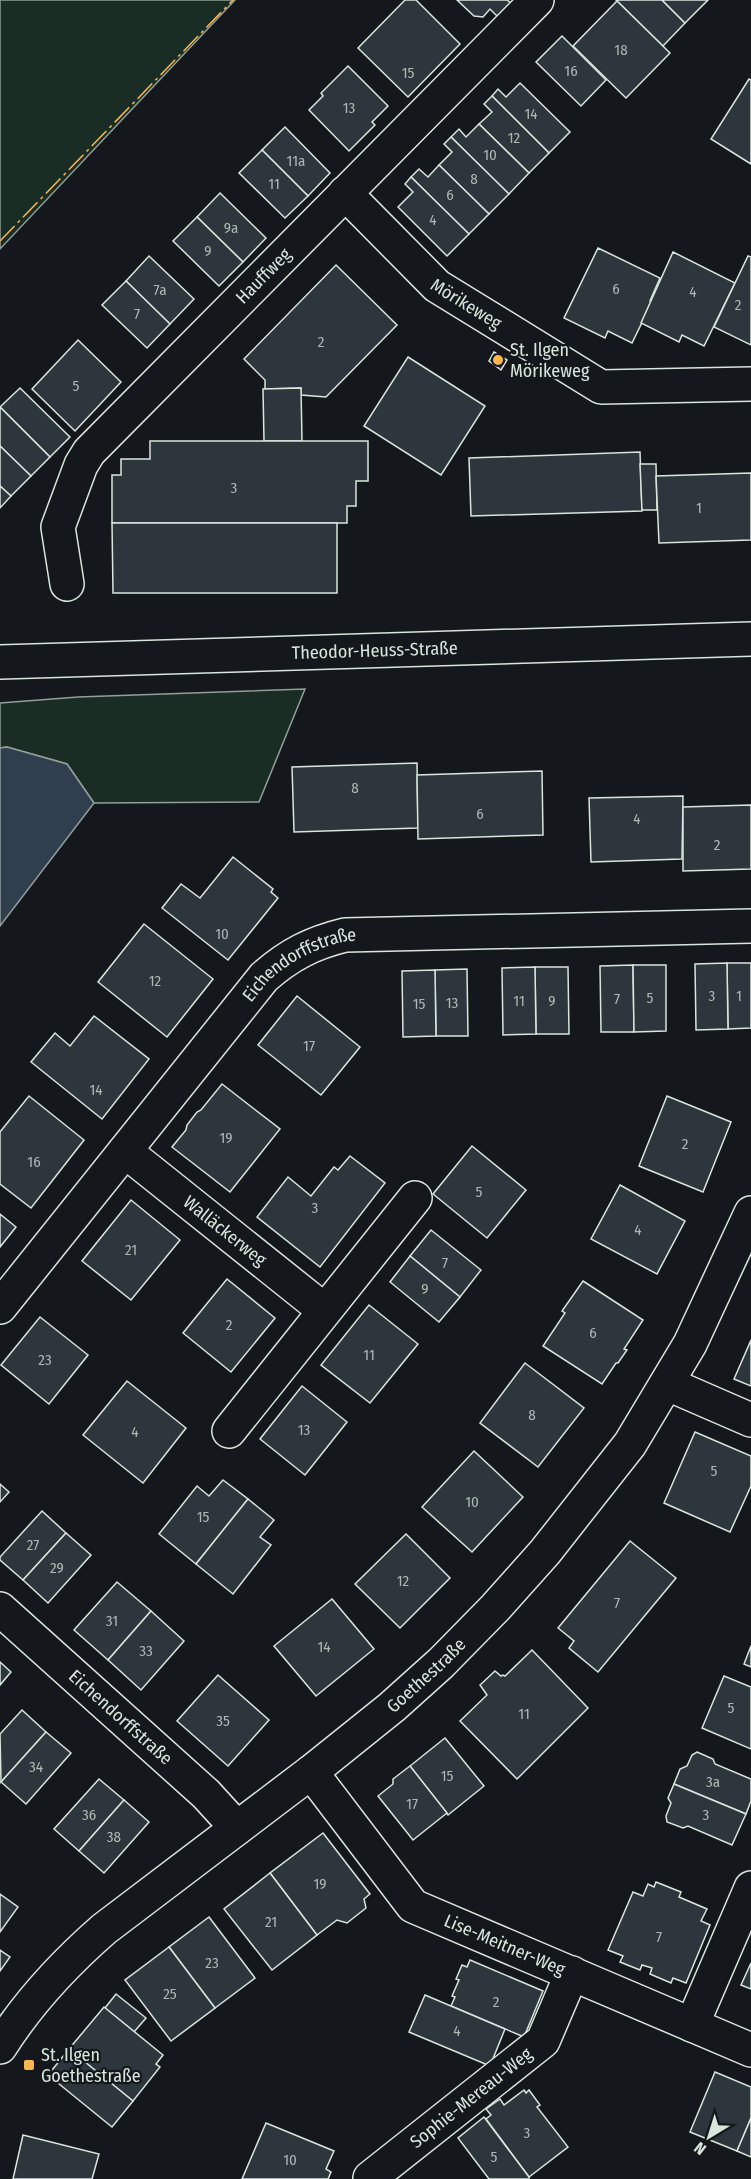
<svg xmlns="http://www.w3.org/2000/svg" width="751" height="2179" viewBox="0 0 751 2179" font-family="'Fira Sans Condensed',sans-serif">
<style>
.green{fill:#1a2d24;stroke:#939e99;stroke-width:1.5}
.water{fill:#2f3f4d;stroke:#939e99;stroke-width:1.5}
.building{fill:#2c363c;stroke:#d8e6dc;stroke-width:1.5}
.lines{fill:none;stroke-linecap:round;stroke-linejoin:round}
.minor-casing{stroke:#d8e6dc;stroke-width:36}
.minor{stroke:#14181c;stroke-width:33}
.power{stroke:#ffb74d;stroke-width:1.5;stroke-dasharray:21 4.5 3 4.5;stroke-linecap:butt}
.poi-dot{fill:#ffb74d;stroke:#14181c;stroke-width:2}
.labels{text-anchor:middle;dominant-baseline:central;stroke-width:4.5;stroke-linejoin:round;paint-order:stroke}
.number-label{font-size:15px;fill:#adbab4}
.street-label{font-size:18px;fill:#d8e6dc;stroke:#14181c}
.poi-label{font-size:18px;fill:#d8e6dc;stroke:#14181c;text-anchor:start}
</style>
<rect width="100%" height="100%" fill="#14181c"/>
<g class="green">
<path d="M0,0H235L0,249Z"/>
<path d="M305,689L259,802L94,803L67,764L7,747L0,748V703L78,697Z"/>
</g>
<path class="water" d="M7,747L67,764L94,803L0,926V748Z"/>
<g class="building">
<path d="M405,0H416L460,44L408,97L358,48Z"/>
<path d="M457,0H507L511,3L498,17L490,9L483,17L474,16Z"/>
<path d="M616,0H662L685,23L663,46Z"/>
<path d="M662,0H708L685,23Z"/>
<path d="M617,1L670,53L626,98L573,46Z"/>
<path d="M562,36L606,80L581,106L536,62Z"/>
<path d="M348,66L388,106L372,122L375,125L349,151L309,110L323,96L321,93Z"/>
<path d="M749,79L751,80V164L711,139Z"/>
<path d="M520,83L570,132L549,153L492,96L498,89L506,97Z"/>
<path d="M492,96L549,153L529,173L479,124L492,112L484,104Z"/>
<path d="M479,124L529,173L509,194L451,137L459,129L466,137Z"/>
<path d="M285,127L330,173L308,196L262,150Z"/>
<path d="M451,137L509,194L489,214L439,165L452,152L444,144Z"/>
<path d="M262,150L308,196L285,218L239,173Z"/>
<path d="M439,165L489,214L469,234L411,177L419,169L428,177Z"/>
<path d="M411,177L469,234L447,256L398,207L413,192L405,184Z"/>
<path d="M220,193L266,238L243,262L197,217Z"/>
<path d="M197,217L243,262L219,286L173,241Z"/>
<path d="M598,248L660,278L650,301L652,302L632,343L608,331L605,338L564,318Z"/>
<path d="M673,252L735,283L704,346L682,335L679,342L641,323Z"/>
<path d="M149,256L194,299L170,324L126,281Z"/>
<path d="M748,256L751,257V345L714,327Z"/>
<path d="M336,265L397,325L326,397L301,395V388L265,389V380L244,359Z"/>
<path d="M126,281L170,324L147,348L102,305Z"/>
<path d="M78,340L121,382L75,431L32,389Z"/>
<path d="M494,352L507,360L501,370L489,361Z"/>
<path d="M408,357L485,406L441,475L364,426Z"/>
<path d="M20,388L70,437L50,457L0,407Z"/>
<path d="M301,388L302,441H264L263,389Z"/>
<path d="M0,407L50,457L31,476L0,446Z"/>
<path d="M150,441H368V481H356V506H347V523H112V475H121V459H150Z"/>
<path d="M0,446L31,476L11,496L0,486Z"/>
<path d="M640,452L642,511L471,516L469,458Z"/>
<path d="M640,464H656L657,510H642Z"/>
<path d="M751,473V540L659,543L656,476Z"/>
<path d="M0,486L11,496L0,508Z"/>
<path d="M112,523H337V593H113Z"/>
<path d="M417,763L418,828L294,832L292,767Z"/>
<path d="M542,771L543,835L418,839L417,775Z"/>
<path d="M683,796L682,859L591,862L589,798Z"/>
<path d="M751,805V869L683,871V807Z"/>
<path d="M233,857L273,889L271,892L278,898L228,960L162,908L181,884L200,898Z"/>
<path d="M144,924L213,979L167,1037L98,982Z"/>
<path d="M727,963H751V1028L728,1029Z"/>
<path d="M727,963L728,1029L696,1030L695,964Z"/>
<path d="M633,965L634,1032H601L600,966Z"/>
<path d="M633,965H666V1031L634,1032Z"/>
<path d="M535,967H568L569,1034H536Z"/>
<path d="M535,967L536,1034L503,1035L502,968Z"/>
<path d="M467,969L468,1036H436L435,970Z"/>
<path d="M435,970L436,1036L403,1037L402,971Z"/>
<path d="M297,996L360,1047L321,1095L258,1045Z"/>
<path d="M94,1016L149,1059L102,1119L31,1062L55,1033L70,1046Z"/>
<path d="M222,1084L280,1129L230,1192L172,1147L186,1130L187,1125L197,1112L201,1110Z"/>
<path d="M29,1096L84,1140L31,1208L0,1184V1132Z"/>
<path d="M667,1096L731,1122L703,1192L639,1166Z"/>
<path d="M472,1146L526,1190L487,1238L433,1194Z"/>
<path d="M350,1156L385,1183L320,1267L257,1217L288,1177L311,1196L334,1167L338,1170Z"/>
<path d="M620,1185L685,1221L657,1274L591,1239Z"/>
<path d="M131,1200L180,1240L131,1300L82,1261Z"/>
<path d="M0,1214L16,1227L0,1247Z"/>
<path d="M431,1230L481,1270L460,1297L410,1256Z"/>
<path d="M410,1256L460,1297L439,1322L390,1282Z"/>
<path d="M227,1279L275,1318L231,1372L183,1333Z"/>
<path d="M583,1281L643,1320L624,1349L627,1350L618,1363H616L602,1384L543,1346L565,1313L562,1311Z"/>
<path d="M369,1305L418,1344L370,1403L321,1365Z"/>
<path d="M40,1317L88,1355L49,1404L1,1365Z"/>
<path d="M751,1340V1386L734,1379Z"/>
<path d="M525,1363L584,1408L538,1467L480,1423Z"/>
<path d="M127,1381L186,1428L143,1483L83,1435Z"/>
<path d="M302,1386L347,1422L305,1475L260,1439Z"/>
<path d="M695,1432L751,1456V1486L730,1532L664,1503Z"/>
<path d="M474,1451L523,1497L472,1552L422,1507Z"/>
<path d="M223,1480L248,1499L196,1564L159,1534L197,1486L209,1496Z"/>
<path d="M0,1484L9,1492L0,1502Z"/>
<path d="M248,1499L274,1520L260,1537L271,1545L233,1594L196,1564Z"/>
<path d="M42,1511L66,1533L23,1580L0,1560V1557Z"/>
<path d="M66,1533L91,1555L48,1603L23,1580Z"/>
<path d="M406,1534L450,1578L400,1628L355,1584Z"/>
<path d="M630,1541L676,1578L598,1672L569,1648L574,1641L558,1628Z"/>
<path d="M117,1582L151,1611L108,1660L74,1630Z"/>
<path d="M332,1599L374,1649L316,1696L274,1646Z"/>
<path d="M151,1611L184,1641L141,1690L108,1660Z"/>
<path d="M751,1646V1667L744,1664Z"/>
<path d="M532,1650L588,1708L517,1779L460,1721L487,1695L480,1685L495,1671L501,1676L503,1675L505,1676Z"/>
<path d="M0,1662L11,1672L0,1685Z"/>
<path d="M218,1675L269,1720L228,1766L177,1721Z"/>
<path d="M724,1676L751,1687V1749L702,1728Z"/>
<path d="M22,1710L46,1732L1,1782L0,1734Z"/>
<path d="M46,1732L71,1753L26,1804L1,1782Z"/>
<path d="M445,1738L484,1786L448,1815L410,1766Z"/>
<path d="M697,1752L713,1759L715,1764L751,1779V1801L746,1814L674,1784L680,1769L687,1766L692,1755Z"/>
<path d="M410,1766L447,1813L413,1840L378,1796L393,1784V1779Z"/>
<path d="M99,1779L124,1800L79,1851L54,1829Z"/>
<path d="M674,1784L746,1814L732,1845L688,1826L683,1828L667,1822L666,1816L671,1803L668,1798Z"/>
<path d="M124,1800L149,1822L104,1873L79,1851Z"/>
<path d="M323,1833L370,1894L364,1899L366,1908L347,1923L337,1920L317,1935L270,1873Z"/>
<path d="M270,1873L317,1935L272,1970L224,1909Z"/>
<path d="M656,1882L681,1892L679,1897L707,1909L701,1921L710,1925L686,1983L673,1978L671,1983L650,1974L652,1968L642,1965L640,1970L620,1962L623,1956L608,1950L633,1892L643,1896L648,1884L654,1887Z"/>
<path d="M0,1894L18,1907L0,1932Z"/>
<path d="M209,1917L255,1978L215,2008L169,1947Z"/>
<path d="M169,1947L215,2008L171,2041L125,1980Z"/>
<path d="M0,1950L10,1957L0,1971Z"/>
<path d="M470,1960L543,1991L524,2037L451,2006L455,1997L452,1996L459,1980L456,1979L462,1965L467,1967Z"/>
<path d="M751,1963V1989L741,1985Z"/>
<path d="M116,1994L146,2018L134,2032L105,2008Z"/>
<path d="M425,1995L505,2029L490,2066L409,2032Z"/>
<path d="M104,2007L163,2055L156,2064L160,2067L133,2101L69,2049Z"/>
<path d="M69,2049L133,2101L112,2127L48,2075Z"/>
<path d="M715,2072L751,2087V2118L737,2151L690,2132Z"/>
<path d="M524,2090L526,2093L529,2090L540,2105L537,2107L568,2147L529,2177L486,2119L491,2115L486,2109L500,2099L504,2105Z"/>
<path d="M484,2117L529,2177V2179H489L458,2138Z"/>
<path d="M751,2118V2157L737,2151Z"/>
<path d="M266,2123L334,2151L326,2169L331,2172L328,2179H242Z"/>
<path d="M23,2135L99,2154L92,2179H13Z"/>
</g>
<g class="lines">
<g class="minor-casing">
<g id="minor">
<path id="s1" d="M345,193L437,286L601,387L751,384"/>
<path id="s2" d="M67,584L58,527L81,465L89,452L537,0"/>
<path id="s3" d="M0,662L751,639"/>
<path id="s4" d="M125,1151L324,1310"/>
<path id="s5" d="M0,1307L264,977C289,955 312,943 345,935L751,926"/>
<path d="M668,1384L751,1420"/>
<path d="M229,1431L415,1198"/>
<path id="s6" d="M0,1609L206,1794L237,1828"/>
<path id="s7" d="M311,1772L413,1906L751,2050"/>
<path d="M692,2025L751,1888"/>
<path id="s8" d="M0,2047C29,2001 64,1964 104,1929L311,1772L392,1707L441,1663L495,1608L545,1552L630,1444L690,1344L751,1213"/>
<path id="s9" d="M370,2178L543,2041L572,1973"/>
</g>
</g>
<use href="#minor" class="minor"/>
<path class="power" d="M0,241L233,0"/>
</g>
<g class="poi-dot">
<circle cx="498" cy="360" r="6"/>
<rect x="23" y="2059" width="12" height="12" rx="3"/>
</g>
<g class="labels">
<g class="number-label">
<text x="621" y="50">18</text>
<text x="571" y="71">16</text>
<text x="408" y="73">15</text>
<text x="349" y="108">13</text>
<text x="531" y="114">14</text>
<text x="514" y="138">12</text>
<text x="490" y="155">10</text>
<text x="296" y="161">11a</text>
<text x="474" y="179">8</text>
<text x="274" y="184">11</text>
<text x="450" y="195">6</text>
<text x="433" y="220">4</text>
<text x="231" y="228">9a</text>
<text x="208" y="251">9</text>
<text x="616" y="289">6</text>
<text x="160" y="290">7a</text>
<text x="693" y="292">4</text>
<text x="738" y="305">2</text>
<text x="137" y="314">7</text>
<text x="321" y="342">2</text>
<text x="76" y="386">5</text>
<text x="234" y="488">3</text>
<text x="699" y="508">1</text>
<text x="355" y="788">8</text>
<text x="480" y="814">6</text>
<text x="637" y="819">4</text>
<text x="717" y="845">2</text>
<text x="222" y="934">10</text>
<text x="155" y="981">12</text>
<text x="712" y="996">3</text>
<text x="739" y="996">1</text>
<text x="650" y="998">5</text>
<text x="617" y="999">7</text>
<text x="519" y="1001">11</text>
<text x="552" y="1001">9</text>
<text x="452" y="1003">13</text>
<text x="419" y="1004">15</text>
<text x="309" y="1046">17</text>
<text x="96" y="1090">14</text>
<text x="226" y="1138">19</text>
<text x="685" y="1144">2</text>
<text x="34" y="1162">16</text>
<text x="479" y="1192">5</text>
<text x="315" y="1208">3</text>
<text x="638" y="1230">4</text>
<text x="131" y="1250">21</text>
<text x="445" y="1263">7</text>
<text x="425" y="1289">9</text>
<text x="229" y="1325">2</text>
<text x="593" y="1333">6</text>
<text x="369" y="1355">11</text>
<text x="45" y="1360">23</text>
<text x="532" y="1415">8</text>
<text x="304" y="1430">13</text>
<text x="135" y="1432">4</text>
<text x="714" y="1471">5</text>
<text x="472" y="1502">10</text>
<text x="203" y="1517">15</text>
<text x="33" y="1545">27</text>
<text x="57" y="1568">29</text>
<text x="403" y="1581">12</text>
<text x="617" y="1603">7</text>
<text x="112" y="1621">31</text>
<text x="324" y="1647">14</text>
<text x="146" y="1651">33</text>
<text x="731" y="1708">5</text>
<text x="524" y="1714">11</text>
<text x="223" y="1721">35</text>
<text x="36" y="1767">34</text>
<text x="447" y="1776">15</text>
<text x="713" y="1782">3a</text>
<text x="412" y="1804">17</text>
<text x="89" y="1815">36</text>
<text x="706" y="1815">3</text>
<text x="114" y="1837">38</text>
<text x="320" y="1884">19</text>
<text x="271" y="1922">21</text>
<text x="659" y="1937">7</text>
<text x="212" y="1963">23</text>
<text x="170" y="1994">25</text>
<text x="496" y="2002">2</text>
<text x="457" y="2031">4</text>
<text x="527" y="2133">3</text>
<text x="494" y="2157">5</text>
<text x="290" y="2160">10</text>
</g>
<g class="street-label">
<text stroke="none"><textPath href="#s2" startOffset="387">Hauffweg</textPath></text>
<text stroke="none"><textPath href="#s1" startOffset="165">Mörikeweg</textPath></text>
<text stroke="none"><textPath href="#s3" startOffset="375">Theodor-Heuss-Straße</textPath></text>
<text stroke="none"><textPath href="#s5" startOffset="460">Eichendorffstraße</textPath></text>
<text stroke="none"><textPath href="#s4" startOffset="128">Walläckerweg</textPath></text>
<text stroke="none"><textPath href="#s8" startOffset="568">Goethestraße</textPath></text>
<text stroke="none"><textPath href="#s6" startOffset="162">Eichendorffstraße</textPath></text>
<text stroke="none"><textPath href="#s7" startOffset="268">Lise-Meitner-Weg</textPath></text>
<text stroke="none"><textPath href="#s9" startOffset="129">Sophie-Mereau-Weg</textPath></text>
</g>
<g class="poi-label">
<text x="510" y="350">St. Ilgen<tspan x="510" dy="21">Mörikeweg</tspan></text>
<text x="41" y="2055">St. Ilgen<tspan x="41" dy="21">Goethestraße</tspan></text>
</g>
</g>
<g transform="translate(709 2137) rotate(218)" stroke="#14181c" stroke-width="4.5" paint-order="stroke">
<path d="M0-4.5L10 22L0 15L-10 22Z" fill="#d8e6dc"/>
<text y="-9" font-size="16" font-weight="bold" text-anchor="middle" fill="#d8e6dc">N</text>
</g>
</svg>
